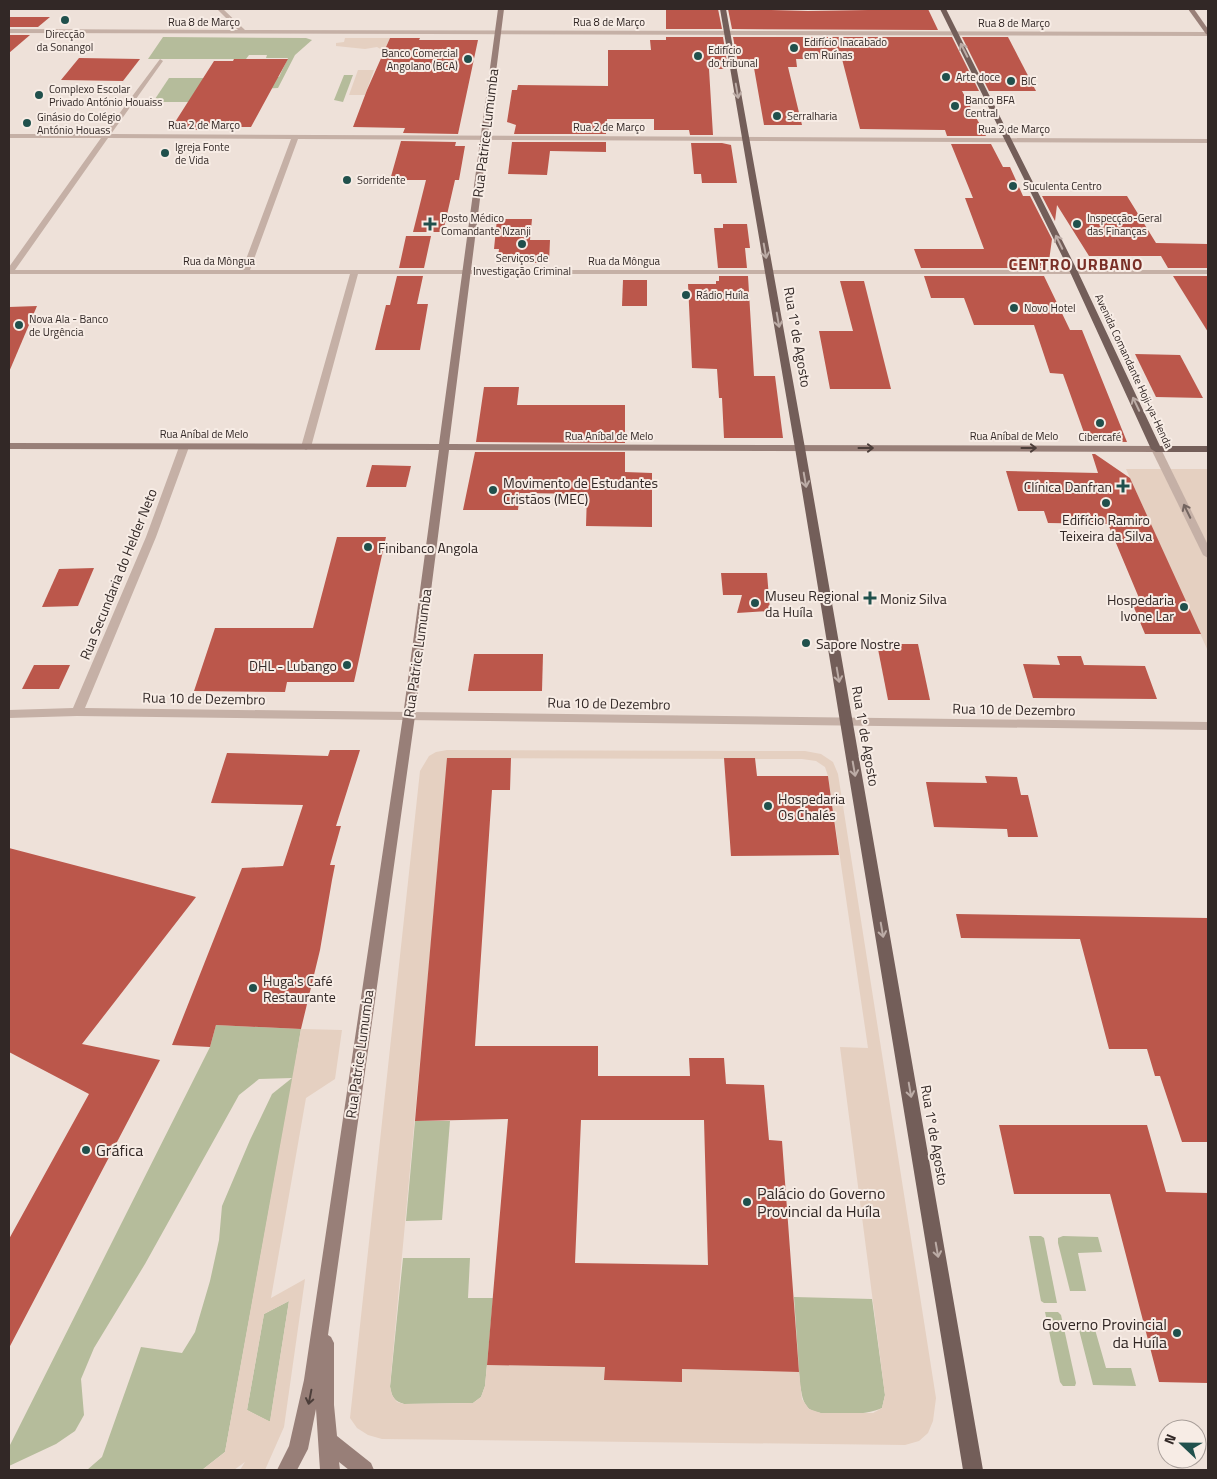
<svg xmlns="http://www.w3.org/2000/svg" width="1217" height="1479" viewBox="0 0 1217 1479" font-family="'Titillium Web',sans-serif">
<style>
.green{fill:#b5bc9b}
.plaza{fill:#e5d0c1;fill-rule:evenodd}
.building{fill:#bb574b;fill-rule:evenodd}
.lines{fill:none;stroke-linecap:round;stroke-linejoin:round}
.street{fill:#c5b0a6;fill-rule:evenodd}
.secondary{fill:#987f78;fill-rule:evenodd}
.primary{fill:#735e59;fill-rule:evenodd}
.oneway{stroke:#bcaca6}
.oneway2{stroke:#4c3e3a}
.oneway3{stroke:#746560}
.poi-dot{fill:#20504c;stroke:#f7ece5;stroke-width:2}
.labels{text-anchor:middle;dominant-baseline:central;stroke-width:4;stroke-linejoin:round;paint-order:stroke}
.far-street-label{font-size:11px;fill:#322826;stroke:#f7ece5}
.far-poi-label{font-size:11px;fill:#322826;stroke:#f7ece5;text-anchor:start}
.street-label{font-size:14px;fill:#322826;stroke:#f7ece5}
.poi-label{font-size:14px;fill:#322826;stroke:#f7ece5;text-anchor:start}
.far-district-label{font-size:16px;font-weight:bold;letter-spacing:1px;fill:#7a2f27;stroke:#f7ece5}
.near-poi-label{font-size:16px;fill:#322826;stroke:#f7ece5;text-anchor:start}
</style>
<rect width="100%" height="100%" fill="#eee1d9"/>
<g class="green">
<path d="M163,37L306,38L312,40L295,55L278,88L258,89L264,77H279L288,58H266L267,55H249L246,59H148Z"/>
<path d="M344,75H353L343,102L334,100Z"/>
<path d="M169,78H236L222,102H153Z"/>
<path d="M216,1025L301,1029L293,1078L225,1452L202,1470H87L102,1457L141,1347L182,1353L195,1332L210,1281L219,1240L222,1206L250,1140L272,1094L292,1078L259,1079L239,1095L145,1264L94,1348L81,1379L84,1415L75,1431L56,1444L9,1466V1447L210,1047Z"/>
<path d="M415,1121H450L442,1220L406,1221Z"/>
<path d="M1029,1236H1041L1044,1238L1057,1303H1044L1041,1301Z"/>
<path d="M1063,1236L1098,1237L1102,1252L1078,1253L1086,1291H1070L1058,1243V1238Z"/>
<path d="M403,1258H470L468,1298H493L485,1386L481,1397L473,1403L404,1404C394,1401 392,1397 390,1387Z"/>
<path d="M794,1297L872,1299L885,1395L882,1408C870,1415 818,1418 808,1408C802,1401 802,1394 800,1385Z"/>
<path d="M289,1301L270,1422L247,1410L264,1314Z"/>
<path d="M1045,1312H1058L1061,1315L1076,1383L1075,1386H1063L1060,1382Z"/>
<path d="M1078,1326H1094L1106,1368H1131L1136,1386L1093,1385Z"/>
</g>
<g class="plaza">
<path d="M345,38H390L384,51L377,47L365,49L336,46V43L344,42Z"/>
<path d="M358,70H374L365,95H349Z"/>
<path d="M1126,469H1208V651L1169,565Z"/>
<path d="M447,750L805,751L821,754L833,762L838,774L936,1398L933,1421L928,1433L919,1441L905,1445L382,1439L368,1435L357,1428L350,1418L420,771L429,756L436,752ZM448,758L802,759L816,761L825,767L828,776L868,1048L840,1047L885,1395L882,1408L873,1413H821L809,1409L802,1399L799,1372L682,1369V1382L605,1380V1367L487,1365L485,1386L481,1397L473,1403L404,1404L397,1402L392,1395L390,1386Z"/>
<path d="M301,1029L342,1030L335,1079L306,1098L271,1298L305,1279L284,1427L265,1470H240L245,1462L234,1470H202L225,1452ZM289,1301L270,1421H269L247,1410L264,1314Z"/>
</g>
<g class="building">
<path d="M666,9H718L722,29H666Z"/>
<path d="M728,9L808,11L928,9L938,30L732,29Z"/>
<path d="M9,17H50L38,27H9Z"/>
<path d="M9,35H30L9,53Z"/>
<path d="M666,37H723L728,69H709L713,135H690L689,130H654V119H607L606,134H514L516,125L507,122L512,90H517L518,85L608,86V50H651L650,40H666Z"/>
<path d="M733,37H952L979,91H962L986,136H947L945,130L860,129L842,59H796L797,67H788L802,125H764L754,68H739Z"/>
<path d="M962,37H1008L1036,91H989Z"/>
<path d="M390,38H420L419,40H478L458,134L403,133L405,128L353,127L367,90Z"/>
<path d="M79,58L140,59L123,81L61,80Z"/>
<path d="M234,59H288L251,127H209L207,130H170L214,61H233Z"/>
<path d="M401,141L456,142L455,146H465L459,180H455L443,232H413L426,180H390Z"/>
<path d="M512,142H606V152L550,151L547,175L508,174Z"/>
<path d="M691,143H722L731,145L737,183H702L701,174H694Z"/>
<path d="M951,144H991L1003,167H1010L1023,196H1030L1052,239L1049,261L1040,266L1041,268H921L914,249H984L965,198H973Z"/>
<path d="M1042,196H1127L1156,243L1208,244V268H1168L1161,256H1089L1057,205L1055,221Z"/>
<path d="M497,219H532L530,240H550L549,263H497L499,249H494Z"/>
<path d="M723,224H747L750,248H745L747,268H718L714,228H723Z"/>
<path d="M406,236H431L424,268H399Z"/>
<path d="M397,276H423L417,304H428L420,350H375L386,305H390Z"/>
<path d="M719,276H748L754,376H775L783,438H724L722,398H719L717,369L692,368L688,284H716V281H719Z"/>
<path d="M924,276H1044L1070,330H1082L1127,442L1087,441L1063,374L1050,373L1034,325H974L964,298H931Z"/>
<path d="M1173,276H1208V332Z"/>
<path d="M623,280H647V306H622Z"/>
<path d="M840,281H864L891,389H830L819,331H853Z"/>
<path d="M37,306L9,372V307Z"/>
<path d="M1135,354L1180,355L1203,398L1156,397Z"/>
<path d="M484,387H519L517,405H625V443L476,442Z"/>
<path d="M475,452H625V472L652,473V527L586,526L587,494L520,493L518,510H463Z"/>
<path d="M1092,454H1095L1130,478L1201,634H1145L1130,598H1139L1108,524L1048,523L1044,511H1018L1006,471L1098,473Z"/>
<path d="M372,465L411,466L406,487H366Z"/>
<path d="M337,537H386L354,682H287L285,692L194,691L215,628H313Z"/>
<path d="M94,568L78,606L42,607L59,569Z"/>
<path d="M721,573H767L770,611L737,613L742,595H723Z"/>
<path d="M877,644H918L930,700H888Z"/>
<path d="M474,654H543L542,691H468Z"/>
<path d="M1057,656H1081L1084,665L1145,666L1157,699L1033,698L1023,664L1060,665Z"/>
<path d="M34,665H70L59,689H22Z"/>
<path d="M330,750H360L336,826H341L330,865H335L332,880L320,950L301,1029L216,1025L210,1047L172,1045L242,868L283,866L303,805L211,803L227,753L328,756Z"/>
<path d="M447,758H511L510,790H492L475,1046H598V1076H690L689,1058H724L726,1084L764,1085L769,1140L782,1141L799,1372L682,1369V1382L604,1380L605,1367L487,1365L508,1119L415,1121ZM581,1120H704L708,1265L575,1263Z"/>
<path d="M724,758H755L757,776H828L839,855L731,856Z"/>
<path d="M985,776L1017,777L1021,795H1028L1038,837H1008L1007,829L934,827L926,782L987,783Z"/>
<path d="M9,848L196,897L82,1044L160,1060L9,1348V1239L89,1094L9,1052Z"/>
<path d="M956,914L1208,918V1142H1182L1160,1076H1155L1147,1049H1109L1080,939L961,938Z"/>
<path d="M999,1125H1147L1166,1192L1208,1193V1383L1159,1382L1110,1194H1014Z"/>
</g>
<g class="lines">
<g class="street">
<path d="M217,9H223L245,30L1208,32V36L9,33V29L238,30Z"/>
<path d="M160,59L163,61L111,134L1208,139V143L298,139L250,270H1208V274H358L311,447L306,450L301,447L350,274H9V267L101,138H9V134H104ZM108,138L291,139L242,270H15Z"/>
<path d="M184,444L189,447L156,537L85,708L1208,722V730L77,716L9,718V710L73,708L146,537L179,447Z"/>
<path d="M1156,446L1161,449L1208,545V558L1203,555L1151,449Z"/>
</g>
<g class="secondary">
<path d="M498,9H504L449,444L1156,446L1161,449L1156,452L449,450L415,716L328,1335L331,1337L334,1343V1405L337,1436L371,1463L374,1470H349L339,1462L340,1470H320L316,1409L308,1449L297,1470H277L289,1446L304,1380L403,716L439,450L9,449V443L439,444Z"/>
<path d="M1188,9H1194L1208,29V35L1206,34Z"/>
</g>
<g class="primary">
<path d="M720,9H726L805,448L983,1470H963L795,448Z"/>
<path d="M940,9H946L1078,272L1160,446H1208V452H1156L1151,449L1070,272Z"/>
</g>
</g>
<defs><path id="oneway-shaft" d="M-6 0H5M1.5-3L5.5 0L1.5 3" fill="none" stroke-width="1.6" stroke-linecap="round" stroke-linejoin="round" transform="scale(1.25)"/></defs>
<g class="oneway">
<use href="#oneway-shaft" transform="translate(964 50) rotate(-117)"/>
<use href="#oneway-shaft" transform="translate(737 91) rotate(80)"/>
<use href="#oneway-shaft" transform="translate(1059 242) rotate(-116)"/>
<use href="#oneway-shaft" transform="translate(765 251) rotate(80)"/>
<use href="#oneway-shaft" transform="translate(778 320) rotate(80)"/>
<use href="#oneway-shaft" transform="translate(1136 404) rotate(-115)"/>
<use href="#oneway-shaft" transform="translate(805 480) rotate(80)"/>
<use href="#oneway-shaft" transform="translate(838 675) rotate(80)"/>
<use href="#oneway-shaft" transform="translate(854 769) rotate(80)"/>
<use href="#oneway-shaft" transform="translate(882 930) rotate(80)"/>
<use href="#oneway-shaft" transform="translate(910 1090) rotate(80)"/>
<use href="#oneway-shaft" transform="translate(937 1250) rotate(80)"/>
</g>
<g class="oneway2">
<use href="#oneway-shaft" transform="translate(866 448)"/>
<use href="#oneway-shaft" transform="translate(1029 448)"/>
<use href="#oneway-shaft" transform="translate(310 1397) rotate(101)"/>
</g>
<use class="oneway3" href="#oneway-shaft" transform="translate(1187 511) rotate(-116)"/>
<g class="poi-dot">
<circle cx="65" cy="20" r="5"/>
<circle cx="794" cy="48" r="5"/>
<circle cx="698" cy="56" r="5"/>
<circle cx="468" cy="59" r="5"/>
<circle cx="946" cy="77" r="5"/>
<circle cx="1011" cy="81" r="5"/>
<circle cx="39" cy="95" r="5"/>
<circle cx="955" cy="106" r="5"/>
<circle cx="777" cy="116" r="5"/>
<circle cx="27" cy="123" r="5"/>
<circle cx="165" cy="153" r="5"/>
<circle cx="347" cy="180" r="5"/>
<circle cx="1013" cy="186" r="5"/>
<path d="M427.5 216.5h5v5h5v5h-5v5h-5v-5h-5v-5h5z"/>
<circle cx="1077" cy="224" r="5"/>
<circle cx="522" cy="244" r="5"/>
<circle cx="686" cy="295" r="5"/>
<circle cx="1014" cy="308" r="5"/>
<circle cx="19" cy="325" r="5"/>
<circle cx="1100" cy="423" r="5"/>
<path d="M1120.5 478.5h5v5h5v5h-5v5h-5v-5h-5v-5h5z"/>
<circle cx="493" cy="490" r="5"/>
<circle cx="1106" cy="503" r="5"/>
<circle cx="368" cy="547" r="5"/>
<path d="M867.5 590.5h5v5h5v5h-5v5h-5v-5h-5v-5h5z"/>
<circle cx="755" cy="603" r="5"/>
<circle cx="1184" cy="607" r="5"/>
<circle cx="806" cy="643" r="5"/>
<circle cx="347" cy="665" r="5"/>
<circle cx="768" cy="806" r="5"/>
<circle cx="253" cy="988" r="5"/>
<circle cx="86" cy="1150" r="5"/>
<circle cx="747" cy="1202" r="5"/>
<circle cx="1177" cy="1333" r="5"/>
</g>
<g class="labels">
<g class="far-street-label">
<text x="204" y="22">Rua 8 de Março</text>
<text x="609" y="22">Rua 8 de Março</text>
<text x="1014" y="23">Rua 8 de Março</text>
<text x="204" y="125">Rua 2 de Março</text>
<text x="609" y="127">Rua 2 de Março</text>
<text x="1014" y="129">Rua 2 de Março</text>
<text x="219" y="261">Rua da Môngua</text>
<text x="624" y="261">Rua da Môngua</text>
<text transform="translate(1134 371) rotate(65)">Avenida Comandante Hoji-ya-Henda</text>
<text x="204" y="434">Rua Aníbal de Melo</text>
<text x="609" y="436">Rua Aníbal de Melo</text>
<text x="1014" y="436">Rua Aníbal de Melo</text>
</g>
<g class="far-poi-label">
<text x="65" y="34" text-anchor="middle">Direcção<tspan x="65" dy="13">da Sonangol</tspan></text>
<text x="804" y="42">Edifício Inacabado<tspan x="804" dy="13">em Ruínas</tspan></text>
<text x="708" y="50">Edifício<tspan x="708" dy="13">do tribunal</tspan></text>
<text x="458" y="53" text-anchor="end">Banco Comercial<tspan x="458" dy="13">Angolano (BCA)</tspan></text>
<text x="956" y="77">Arte doce</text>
<text x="1021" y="81">BIC</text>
<text x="49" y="89">Complexo Escolar<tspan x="49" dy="13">Privado António Houaiss</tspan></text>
<text x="965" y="100">Banco BFA<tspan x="965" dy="13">Central</tspan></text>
<text x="787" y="116">Serralharia</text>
<text x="37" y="117">Ginásio do Colégio<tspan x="37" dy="13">António Houass</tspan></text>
<text x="175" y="147">Igreja Fonte<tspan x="175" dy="13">de Vida</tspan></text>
<text x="357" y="180">Sorridente</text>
<text x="1023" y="186">Suculenta Centro</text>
<text x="441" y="218">Posto Médico<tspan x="441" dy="13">Comandante Nzanji</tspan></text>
<text x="1087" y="218">Inspecção-Geral<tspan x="1087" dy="13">das Finanças</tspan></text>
<text x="522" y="258" text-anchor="middle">Serviços de<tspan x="522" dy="13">Investigação Criminal</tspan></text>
<text x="696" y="295">Rádio Huíla</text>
<text x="1024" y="308">Novo Hotel</text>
<text x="29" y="319">Nova Ala - Banco<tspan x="29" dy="13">de Urgência</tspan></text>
<text x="1100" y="437" text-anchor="middle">Cibercafé</text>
</g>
<g class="street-label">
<text transform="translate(485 133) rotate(-83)">Rua Patrice Lumumba</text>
<text transform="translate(798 337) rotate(80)">Rua 1º de Agosto</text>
<text transform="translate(118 574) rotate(-68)">Rua Secundaria do Helder Neto</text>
<text transform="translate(417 653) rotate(-82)">Rua Patrice Lumumba</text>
<text transform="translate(204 698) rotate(1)">Rua 10 de Dezembro</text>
<text transform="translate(609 703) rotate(1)">Rua 10 de Dezembro</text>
<text transform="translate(1014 709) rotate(1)">Rua 10 de Dezembro</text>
<text transform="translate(866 736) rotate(80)">Rua 1º de Agosto</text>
<text transform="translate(359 1054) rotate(-82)">Rua Patrice Lumumba</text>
<text transform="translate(935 1135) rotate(80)">Rua 1º de Agosto</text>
</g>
<g class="poi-label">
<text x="503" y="482">Movimento de Estudantes<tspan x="503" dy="16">Cristãos (MEC)</tspan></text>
<text x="1112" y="486" text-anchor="end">Clínica Danfran</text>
<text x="1106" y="519" text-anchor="middle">Edifício Ramiro<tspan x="1106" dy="16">Teixeira da Silva</tspan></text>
<text x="378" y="547">Finibanco Angola</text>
<text x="765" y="595">Museu Regional<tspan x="765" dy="16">da Huíla</tspan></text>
<text x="880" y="598">Moniz Silva</text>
<text x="1174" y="599" text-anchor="end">Hospedaria<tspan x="1174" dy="16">Ivone Lar</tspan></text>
<text x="816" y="643">Sapore Nostre</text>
<text x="337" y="665" text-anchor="end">DHL - Lubango</text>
<text x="778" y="798">Hospedaria<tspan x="778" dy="16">Os Chalés</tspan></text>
<text x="263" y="980">Huga's Café<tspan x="263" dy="16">Restaurante</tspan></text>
</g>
<g class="far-district-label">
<text x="1076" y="264">CENTRO URBANO</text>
</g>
<g class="near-poi-label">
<text x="96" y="1150">Gráfica</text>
<text x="757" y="1193">Palácio do Governo<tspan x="757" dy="18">Provincial da Huíla</tspan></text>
<text x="1167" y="1324" text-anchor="end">Governo Provincial<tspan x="1167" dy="18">da Huíla</tspan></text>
</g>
</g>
<rect width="1217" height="1479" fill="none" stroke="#322826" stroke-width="20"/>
<g transform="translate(1182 1444) rotate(292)"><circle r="24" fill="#f7ece5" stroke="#a89e99"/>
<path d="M0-4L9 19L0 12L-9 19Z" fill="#20504c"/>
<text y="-8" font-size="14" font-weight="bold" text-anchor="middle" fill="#322826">N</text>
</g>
</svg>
